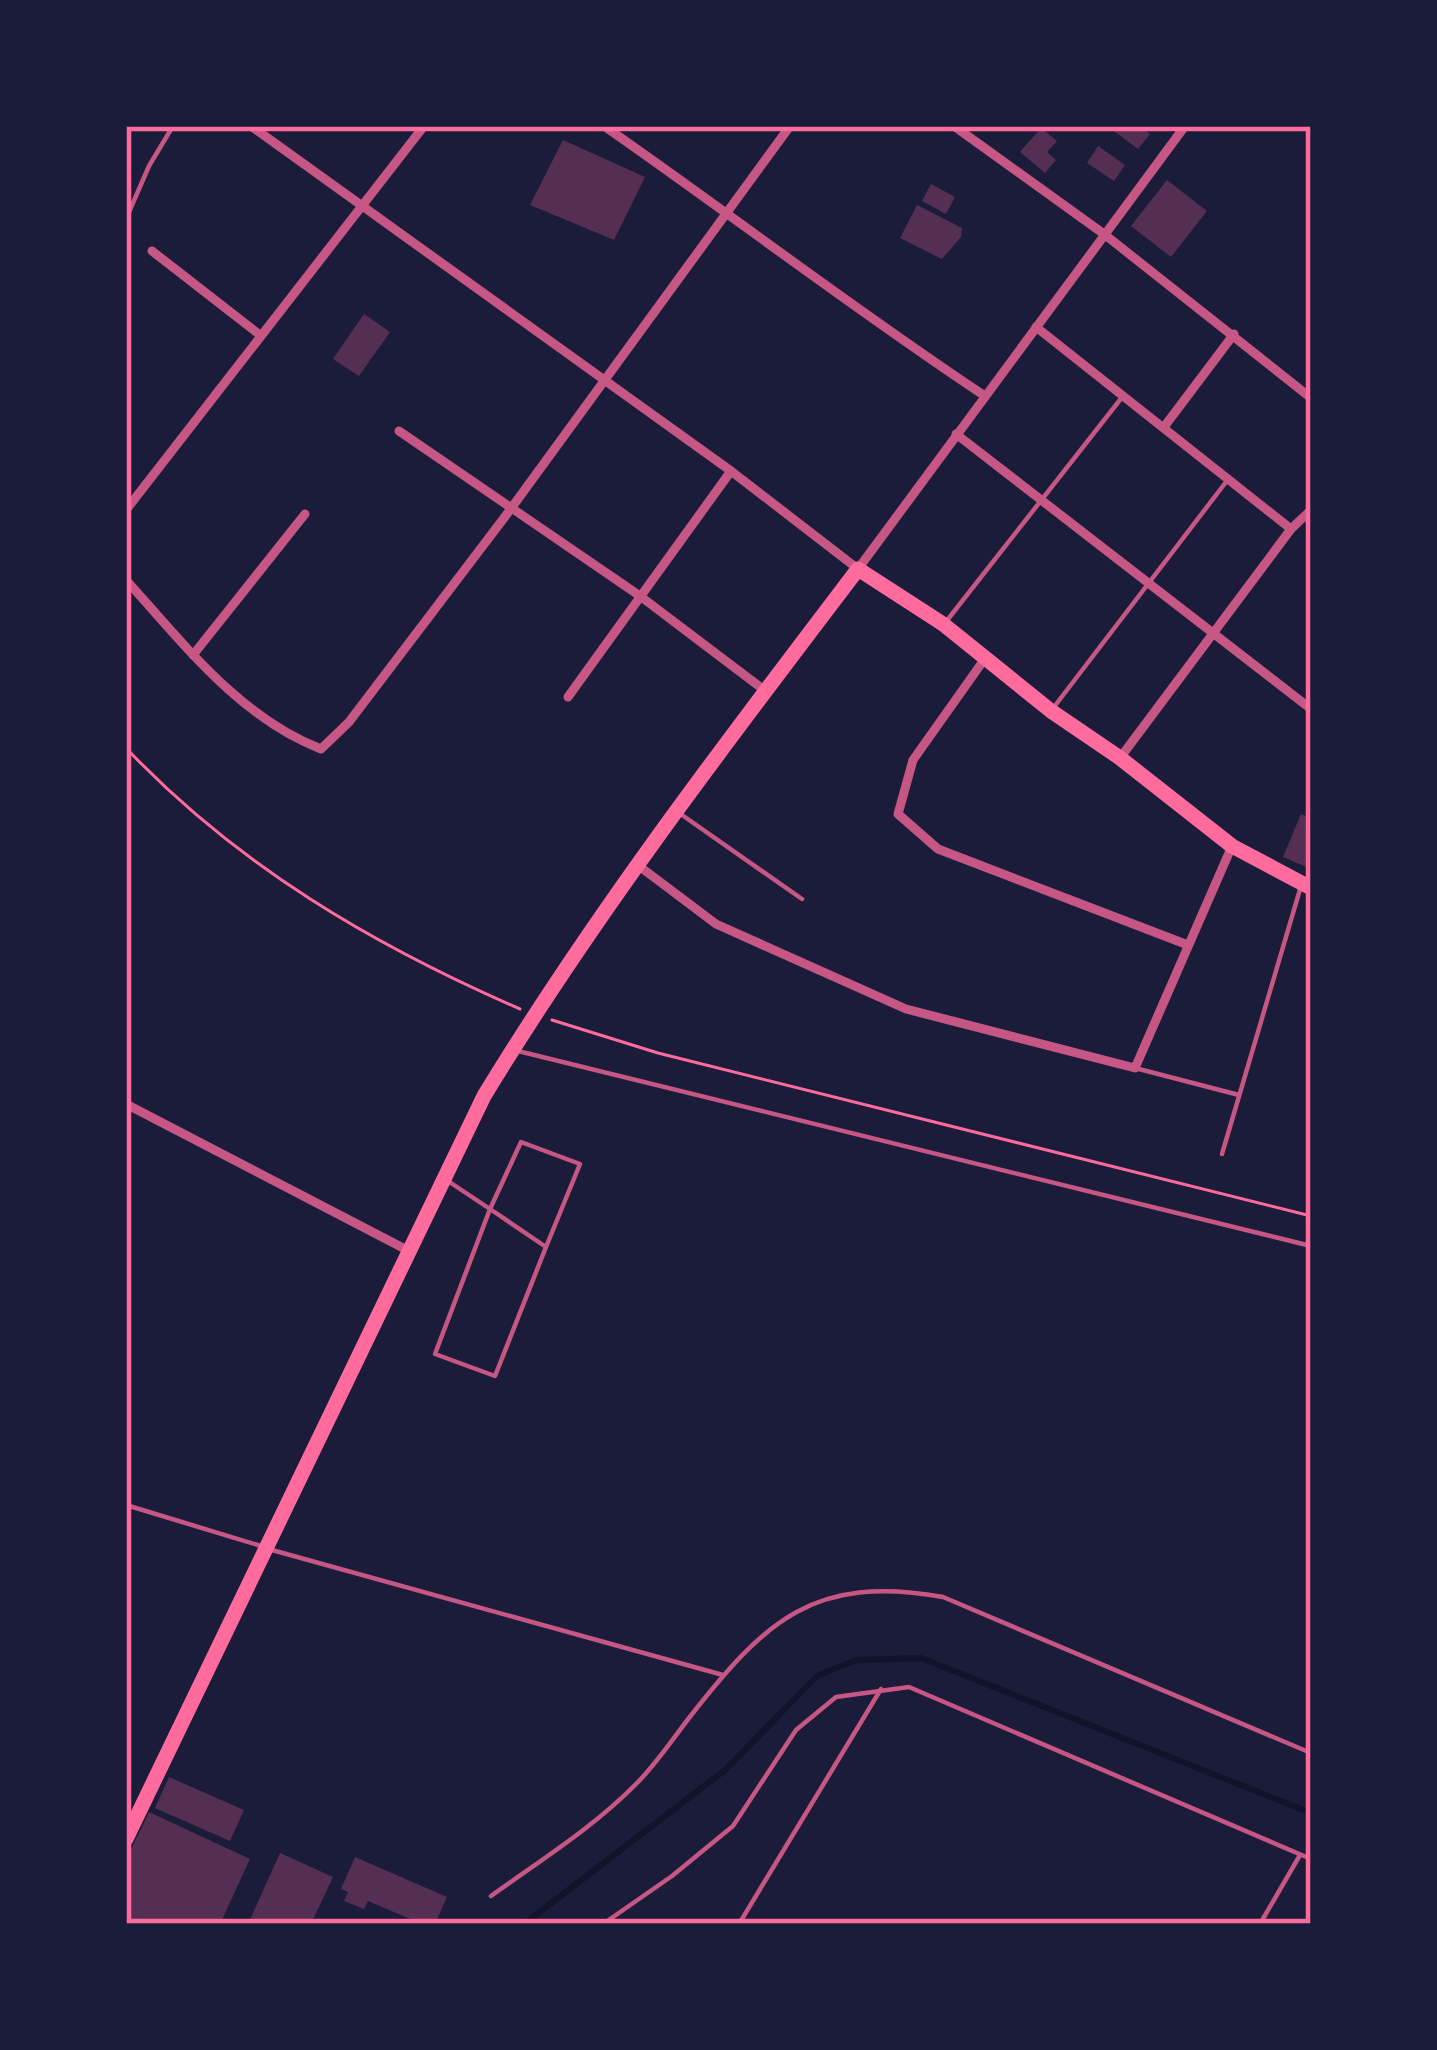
<svg xmlns="http://www.w3.org/2000/svg" width="1437" height="2050" viewBox="0 0 1437 2050" font-family="Signika,sans-serif">
<style>
.lines{fill:none;stroke-linecap:round;stroke-linejoin:round}
.stream{stroke:#12122b;stroke-width:6}
.building{fill:#542f53}
.path{stroke:#ff6b9d;stroke-width:3}
.service{stroke:#c65784;stroke-width:4.5}
.minor{stroke:#c65784;stroke-width:9}
.primary{stroke:#ff6b9d;stroke-width:15}
.neatline{fill:none;stroke:#ff6b9d;stroke-width:4.5}
</style>
<rect width="100%" height="100%" fill="#1b1b3a"/>
<g class="lines">
<path class="stream" d="M524,1924L725,1770L817,1676L856,1660L921,1658L1311,1813"/>
</g>
<g class="building">
<path d="M1107,126H1140L1150,134L1138,149Z"/>
<path d="M1041,128L1057,141L1047,152L1056,160L1045,173L1020,152Z"/>
<path d="M563,140L645,177L614,240L530,205Z"/>
<path d="M1098,146L1125,165L1114,181L1087,163Z"/>
<path d="M1167,180L1207,211L1171,257L1131,226Z"/>
<path d="M931,184L955,197L946,214L922,201Z"/>
<path d="M917,205L962,228L961,237L942,259L900,238Z"/>
<path d="M364,314L390,332L359,376L333,359Z"/>
<path d="M1301,814L1311,818V869L1283,857Z"/>
<path d="M169,1777L244,1810L230,1841L155,1808Z"/>
<path d="M149,1812L250,1859L220,1924H126V1860Z"/>
<path d="M280,1853L333,1877L311,1924H248Z"/>
<path d="M355,1857L447,1897L435,1924H422L368,1901L364,1909L344,1901L348,1892L341,1889Z"/>
</g>
<g class="lines">
<g class="path">
<path d="M126,748C238,866 373,945 520,1009"/>
<path d="M552,1020L658,1053L1311,1216"/>
</g>
<g class="service">
<path d="M126,219L149,166L173,126"/>
<path d="M945,623L1123,396"/>
<path d="M1054,707L1226,482"/>
<path d="M682,815L802,899"/>
<path d="M518,1051L1311,1246"/>
<path d="M1135,1068L1239,1095"/>
<path d="M1222,1154L1301,886"/>
<path d="M448,1181L490,1209L435,1354L495,1376L546,1247L490,1209L521,1142L580,1164L546,1247"/>
<path d="M126,1505L261,1546"/>
<path d="M272,1550L723,1675"/>
<path d="M491,1896C541,1860 594,1827 637,1783C656,1764 672,1740 689,1718C765,1621 813,1574 943,1597L1311,1753"/>
<path d="M603,1924L672,1876L733,1826L796,1730L836,1697L909,1687L1311,1859"/>
<path d="M739,1924L881,1689"/>
<path d="M1260,1924L1300,1855"/>
</g>
<g class="minor">
<path d="M251,126L731,471L858,569L1185,126"/>
<path d="M604,126C732,215 855,310 985,396"/>
<path d="M954,126L1104,234L1311,398"/>
<path d="M152,251L260,335"/>
<path d="M1036,327L1291,529"/>
<path d="M1164,427L1234,334"/>
<path d="M399,431L640,596L764,690"/>
<path d="M956,434L1311,709"/>
<path d="M126,510L424,126"/>
<path d="M126,580C183,643 240,718 321,749L349,722L510,510L790,126"/>
<path d="M193,655L305,514"/>
<path d="M986,657L913,760L898,814L938,849L1188,945"/>
<path d="M568,697L731,471"/>
<path d="M1120,758L1291,529L1311,510"/>
<path d="M639,866L716,924L906,1009L1135,1068L1232,846"/>
<path d="M126,1104L409,1251"/>
</g>
<path class="primary" d="M126,1839L484,1096C596,912 728,740 858,569L943,624L1051,711L1120,758L1232,846L1311,888"/>
</g>
<rect width="1437" height="2050" fill="none" stroke="#1b1b3a" stroke-width="258"/>
<rect x="129" y="129" width="1179" height="1792" class="neatline"/>
</svg>
